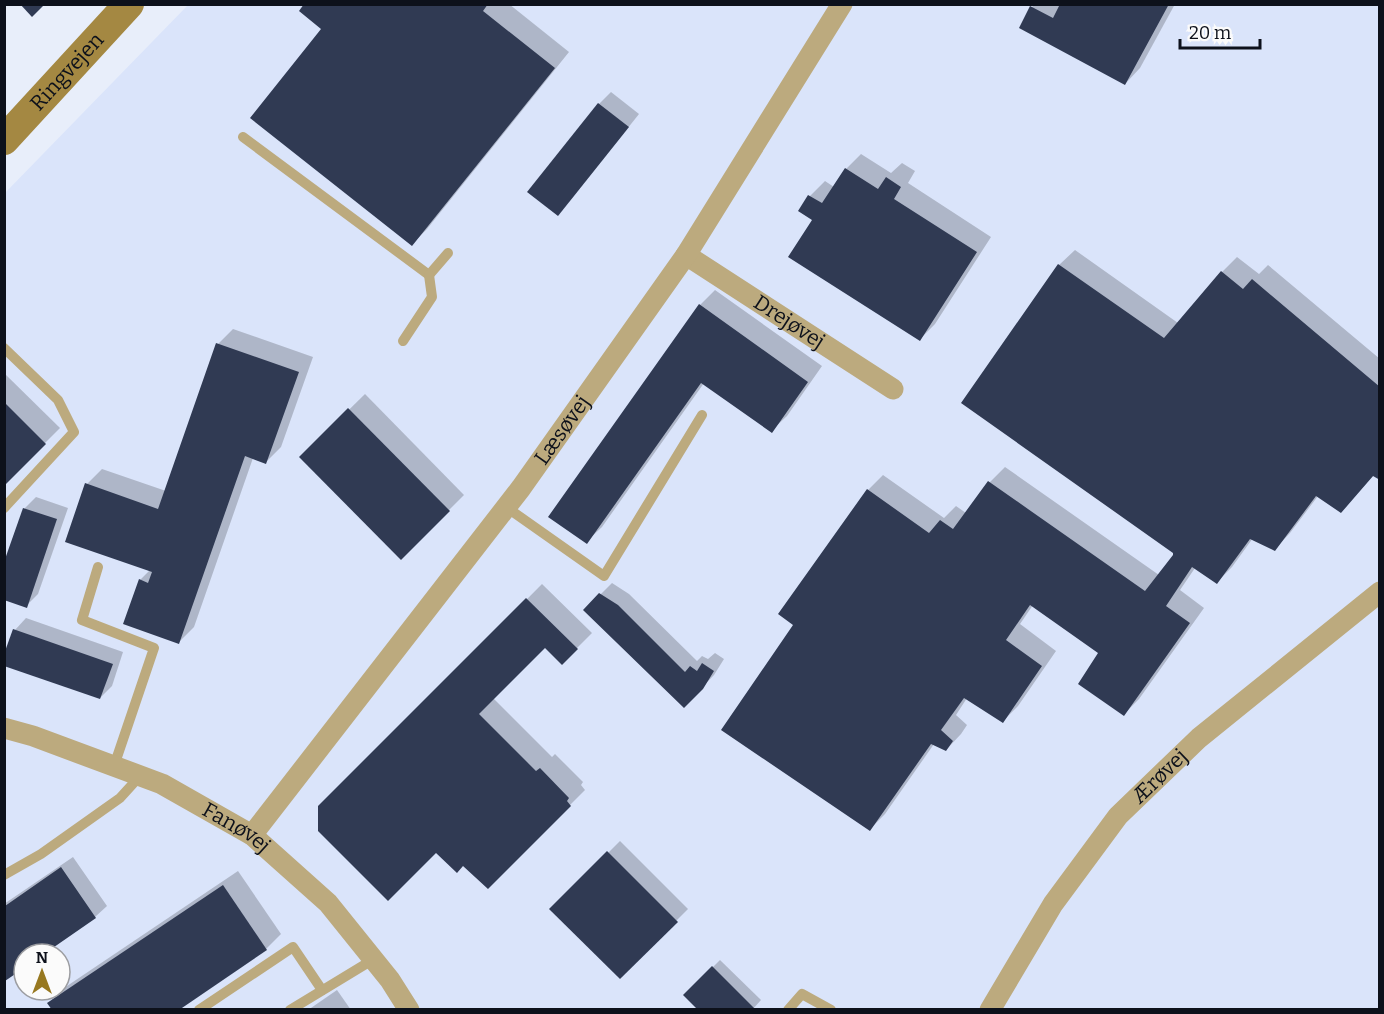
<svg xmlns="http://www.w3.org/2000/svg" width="1384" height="1014" viewBox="0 0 1384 1014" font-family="Bitter,serif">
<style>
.built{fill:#dae4fa;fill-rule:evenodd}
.shadow{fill:#0003}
.building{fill:#303a53}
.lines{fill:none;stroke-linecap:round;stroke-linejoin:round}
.lane{stroke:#bcaa7e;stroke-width:10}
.street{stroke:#bcaa7e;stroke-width:21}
.secondary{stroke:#a48842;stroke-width:30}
.labels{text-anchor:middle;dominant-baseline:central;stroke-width:6;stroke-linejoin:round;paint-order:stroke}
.street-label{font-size:21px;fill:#0d111b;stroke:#fbfbfb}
</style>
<rect width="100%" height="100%" fill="#e8eefa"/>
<path class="built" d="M188,5H1379V1009H5L4,194ZM24,954H60V990H24Z"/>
<g class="shadow">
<path d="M306,4H509L569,52L427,229L412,244L323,29Z"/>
<path d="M1034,4H1175L1140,68L1125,84L1021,27Z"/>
<path d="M611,92L639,114L569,202L529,191L599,104Z"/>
<path d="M861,154L891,173L902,163L915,171L908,183L991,237L935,324L920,339L814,220L810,196L825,181L834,187L846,169Z"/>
<path d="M1075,250L1178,323L1222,272L1237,257L1259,274L1268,265L1380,359V478L1374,475L1341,511L1318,496L1290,533L1275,549L1253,538L1232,567L1217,582L1195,568L1180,590L1204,608L1139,699L1124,714L1100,652L1033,605L1020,624L1056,651L1018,706L1003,721L967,698L956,715L967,725L961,734L946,750L934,744L885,814L870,829L795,624L868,490L883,475L944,518L956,506L966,513L990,482L1005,467L1159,575L1175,553L1059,265Z"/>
<path d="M715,290L822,366L787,416L771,431L704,383L602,527L586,542L700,305Z"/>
<path d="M233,329L313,357L281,447L266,462L253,458L194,627L179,642L140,580L150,570L87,484L102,469L166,491L218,344Z"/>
<path d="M4,373L60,428L4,484Z"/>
<path d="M365,394L464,495L401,558L301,457Z"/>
<path d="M36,497L68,508L38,594L26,606L4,566L25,508Z"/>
<path d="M612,583L629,594L697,661L702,656L708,659L715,653L724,659L714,675L684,706L585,610Z"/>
<path d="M542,584L592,633L562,663L545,646L493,698L552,757L555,754L583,782L581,785L585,790L488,887L463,864L436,851L320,807Z"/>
<path d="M26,618L123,652L112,686L100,698L15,630Z"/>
<path d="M620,841L688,909L620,977L552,909Z"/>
<path d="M73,857L107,906L95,917L42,954H24V966L4,980V904Z"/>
<path d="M238,871L281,934L266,949L49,1003L64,988Z"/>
<path d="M720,960L761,1000L752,1010L685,995Z"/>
<path d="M337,990L351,1010H308Z"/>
</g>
<g class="building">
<path d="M20,4H45L32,17Z"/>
<path d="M304,4H488L483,11L555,68L412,246L250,118L321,29L299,11Z"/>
<path d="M1060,4H1169L1125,85L1019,28L1030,6L1053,18Z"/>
<path d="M598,103L629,127L558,216L527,192Z"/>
<path d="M845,168L878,189L886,177L901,187L894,199L977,252L920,341L788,257L812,220L798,211L808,195L822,203Z"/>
<path d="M1058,264L1164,338L1221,271L1243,289L1252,279L1380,387V480L1373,476L1341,513L1316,496L1275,551L1250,539L1217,584L1192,567L1166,606L1190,623L1124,716L1078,684L1098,653L1030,605L1006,640L1042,666L1003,723L964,698L941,730L953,741L946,751L931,744L870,831L721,730L793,625L778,614L867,489L929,533L940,520L953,529L988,481L1145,591L1173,555V553L961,403Z"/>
<path d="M699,304L808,382L772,433L701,383L587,544L548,517Z"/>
<path d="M216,343L299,372L266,464L245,456L179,644L123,624L139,579L148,583L152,572L65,542L85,483L158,509Z"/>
<path d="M4,402L46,444L4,486Z"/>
<path d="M348,408L450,511L401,560L299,457Z"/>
<path d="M23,508L57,519L27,608L4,600V562Z"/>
<path d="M599,593L618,605L685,672L690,666L697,671L702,663L714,671L703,689L684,708L583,610Z"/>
<path d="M526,598L578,649L562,665L545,648L479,714L536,771L540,768L569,798L567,801L571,806L488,889L463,866L457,873L436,853L388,901L318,831V806Z"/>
<path d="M13,629L113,664L100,699L4,666V654Z"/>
<path d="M607,851L678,922L620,979L549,909Z"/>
<path d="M61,867L96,918L44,954H24V968L5,981V906Z"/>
<path d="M223,885L267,950L179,1010H52L47,1003Z"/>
<path d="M712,966L756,1010H698L683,995Z"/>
</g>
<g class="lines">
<g class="lane">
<path d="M243,137L429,275L448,253"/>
<path d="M403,341L432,297L429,275"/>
<path d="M4,348L58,400L74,432L4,508"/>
<path d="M506,507L604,576L702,415"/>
<path d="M98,567L82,620L154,648L114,766"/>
<path d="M4,875L41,854L120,798L140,776"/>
<path d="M199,1010L293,947L322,990"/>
<path d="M290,1010L374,959"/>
<path d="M788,1010L802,994L831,1010"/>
</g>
<g class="street">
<path id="s1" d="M686,255L893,389"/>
<path id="s2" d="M4,728L33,736L162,784L252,835L328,903L390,980L409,1010"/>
<path id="s3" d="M252,835L521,488L686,255L842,4"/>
<path id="s4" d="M990,1010L1053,904L1118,816L1199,738L1380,592"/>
</g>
<path class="secondary" id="s5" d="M4,140L129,4"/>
</g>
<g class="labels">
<g class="street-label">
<text stroke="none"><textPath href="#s5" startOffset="93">Ringvejen</textPath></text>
<text stroke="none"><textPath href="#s1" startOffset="123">Drejøvej</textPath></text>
<text stroke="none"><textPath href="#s3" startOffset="510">Læsøvej</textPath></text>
<text stroke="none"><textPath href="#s4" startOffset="290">Ærøvej</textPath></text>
<text stroke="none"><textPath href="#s2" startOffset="254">Fanøvej</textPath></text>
</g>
</g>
<rect width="1384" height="1014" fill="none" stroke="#0d111b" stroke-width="12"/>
<g transform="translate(42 972)"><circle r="28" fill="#fbfbfb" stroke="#9c9da1" stroke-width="1.5"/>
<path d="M0-4.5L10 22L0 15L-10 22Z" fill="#977820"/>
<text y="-9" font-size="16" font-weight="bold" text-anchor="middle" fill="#0d111b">N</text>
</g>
<path d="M1180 39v9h80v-9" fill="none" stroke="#0d111b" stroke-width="3"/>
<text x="1189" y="39" font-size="18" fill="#0d111b" stroke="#fbfbfb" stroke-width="4.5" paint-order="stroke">20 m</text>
</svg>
